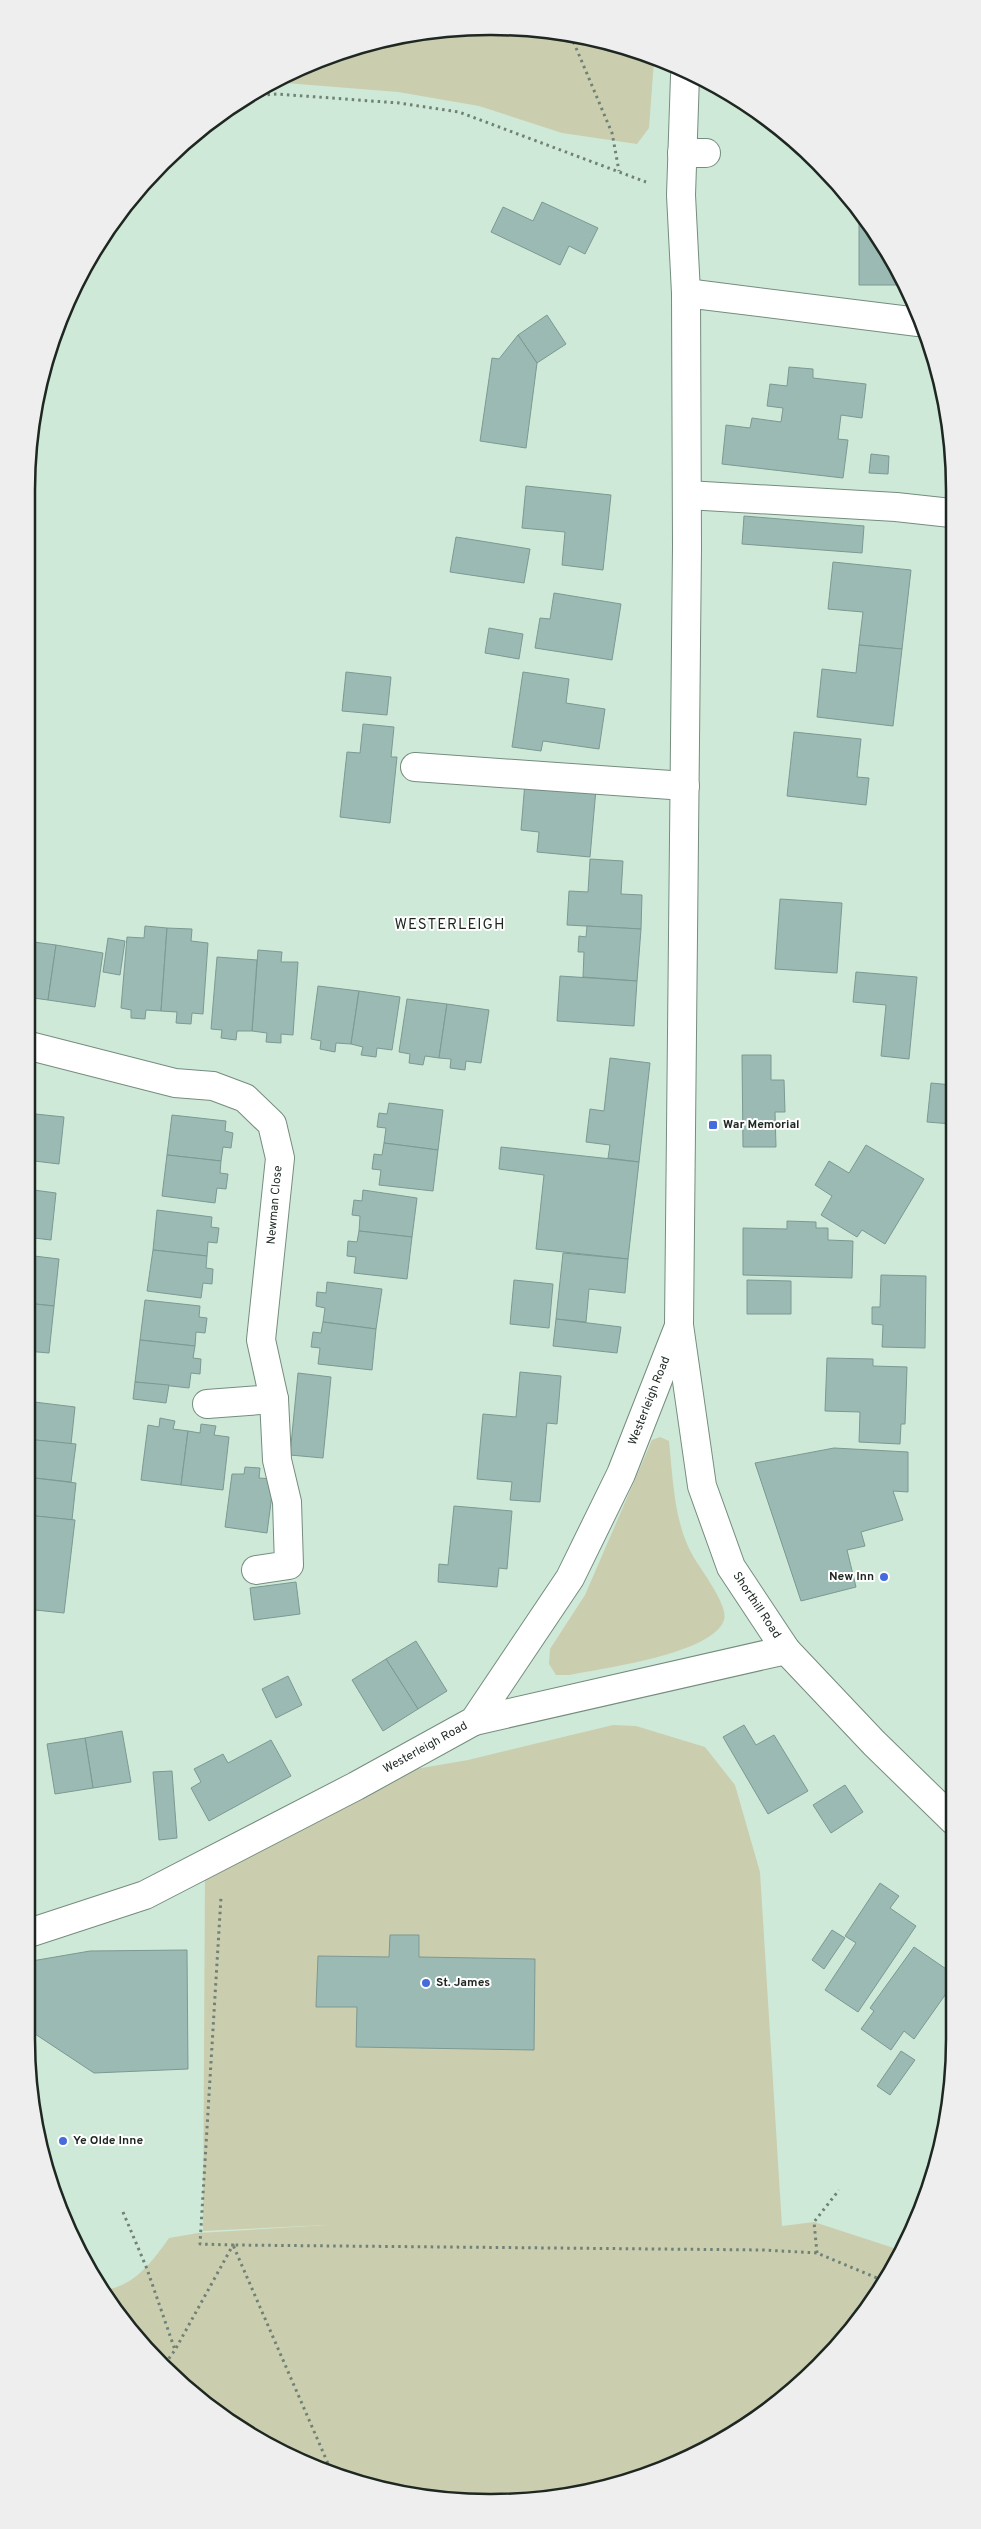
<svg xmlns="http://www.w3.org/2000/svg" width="981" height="2529" viewBox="0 0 981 2529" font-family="Overpass,sans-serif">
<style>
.green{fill:#caceaf}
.building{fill:#9bbab3;stroke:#7c9992}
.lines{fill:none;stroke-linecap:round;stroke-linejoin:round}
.minor-casing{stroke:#758c7e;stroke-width:30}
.path{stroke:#708176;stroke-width:3;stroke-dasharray:2.5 4;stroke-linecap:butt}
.minor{stroke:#fff;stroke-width:28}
.poi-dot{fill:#456bdd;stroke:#fff;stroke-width:2}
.labels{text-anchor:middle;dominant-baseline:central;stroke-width:4;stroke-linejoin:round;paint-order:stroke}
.poi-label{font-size:12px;font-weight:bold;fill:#1e2721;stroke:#fff;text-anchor:start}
.street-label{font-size:12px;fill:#1e2721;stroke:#fff}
.quarter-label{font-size:15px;letter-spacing:1px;fill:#1e2721;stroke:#fff}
.rim{fill:none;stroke:#1e2721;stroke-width:2.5}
</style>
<rect width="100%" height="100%" fill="#cfe9d8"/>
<g class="green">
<path d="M521,27L611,42L654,61L649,128L637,144L562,133L479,106L398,92L273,82L342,51L430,30Z"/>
<path d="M660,1437L669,1441C673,1479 674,1523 693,1556C701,1570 729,1606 724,1620C713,1654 603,1668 570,1675H556L549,1664L550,1649L585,1595L652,1440Z"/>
<path d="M613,1725L636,1726L705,1747L735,1785L760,1872L782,2226L814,2222L903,2251L859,2321L748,2425L668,2467L581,2494L430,2499L342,2478L259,2441L141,2344L103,2290C134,2287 152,2262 169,2238L198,2233L327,2225L203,2231L205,1870L398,1772L468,1760Z"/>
</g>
<g class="building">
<path d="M542,202L598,228L585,254L569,246L560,265L491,232L503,207L533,221Z"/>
<path d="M859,213L907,285H859Z"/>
<path d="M547,315L566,344L537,363L518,335Z"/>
<path d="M518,335L537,363L526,448L480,441L492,358L499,359Z"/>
<path d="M789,367L813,369V378L866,384L862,418L841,415L838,439L848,440L843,478L722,464L726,425L750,428L752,418L781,422L783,408L767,406L770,384L787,386Z"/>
<path d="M871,454L889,456L888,474L869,473Z"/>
<path d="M526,486L611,495L603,570L562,565L565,532L522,528Z"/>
<path d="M744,516L864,526L862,553L742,544Z"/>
<path d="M456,537L530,549L524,583L450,572Z"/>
<path d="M833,562L911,570L902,649L859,645L863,612L828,609Z"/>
<path d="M554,593L621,604L612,660L535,648L540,618L550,619Z"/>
<path d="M489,628L523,634L519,659L485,653Z"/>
<path d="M859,645L902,649L893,726L817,717L822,669L856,673Z"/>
<path d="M346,672L391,677L387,715L342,711Z"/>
<path d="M523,672L569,679L566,703L605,709L599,749L543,741L541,751L512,747Z"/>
<path d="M363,724L394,727L391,757H397L390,823L340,817L347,752L360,753Z"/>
<path d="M794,732L861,739L857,777L869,778L866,805L787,796Z"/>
<path d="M525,782L596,789L590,857L537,852L539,832L521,830Z"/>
<path d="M590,859L623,861L621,894L642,895L641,929L567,925L569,891L588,892Z"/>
<path d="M780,899L842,903L837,973L775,969Z"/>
<path d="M145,926L167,928L161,1011L146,1010L145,1019L131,1018V1010L121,1008L127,937L144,938Z"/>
<path d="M587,926L641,929L637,981L583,977L584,952H578L579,936L586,937Z"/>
<path d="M167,928L192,929L191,941L208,943L203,1014L192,1013L191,1024L176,1023L177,1012L161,1011Z"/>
<path d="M108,938L125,941L120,975L103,972Z"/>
<path d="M26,941L56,945L48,1000L26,997Z"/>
<path d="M56,945L103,953L95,1007L48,1000Z"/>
<path d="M258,950L282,952L281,962H298L293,1035L281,1034V1043L266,1042L267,1033L252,1031Z"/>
<path d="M217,957L257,960L252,1031H237L236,1040L221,1038L222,1030L211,1029Z"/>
<path d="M856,972L917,977L909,1059L881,1056L886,1005L853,1002Z"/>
<path d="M560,976L637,981L634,1026L557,1021Z"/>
<path d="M318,986L359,991L351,1044L336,1043L335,1052L320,1049L321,1041L311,1039Z"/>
<path d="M359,991L400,997L392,1050L377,1048L376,1057L361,1055L363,1047L351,1044Z"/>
<path d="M407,999L447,1004L439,1058L425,1056L423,1065L409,1063L410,1054L399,1052Z"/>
<path d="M447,1004L489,1010L481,1063L466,1061L465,1070L450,1068L451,1059L439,1058Z"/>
<path d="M742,1055H771V1080H784L785,1112H775L776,1147H743Z"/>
<path d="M610,1058L650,1063L639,1162L608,1158L610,1145L586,1142L590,1109L604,1111Z"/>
<path d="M931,1083L952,1085V1124L927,1122Z"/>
<path d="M389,1103L443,1110L438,1150L384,1143L386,1128L377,1127L379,1113L387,1114Z"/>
<path d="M26,1113L64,1117L59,1164L26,1160Z"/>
<path d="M172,1115L226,1121L225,1131L233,1133L231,1148L223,1147L221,1161L167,1155Z"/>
<path d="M384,1143L438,1150L433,1191L379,1185L381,1170L372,1169L374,1154L382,1155Z"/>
<path d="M866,1145L924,1179L885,1244L862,1230L857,1237L821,1215L832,1196L815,1185L829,1161L849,1173Z"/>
<path d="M501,1147L639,1162L628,1259L536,1249L544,1175L499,1169Z"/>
<path d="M167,1155L221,1161L220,1173L228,1174L226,1189L217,1188L215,1203L162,1196Z"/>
<path d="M26,1189L56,1193L51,1240L26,1237Z"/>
<path d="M363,1190L417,1198L412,1237L359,1231L360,1216L352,1215L354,1200L362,1201Z"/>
<path d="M157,1210L212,1217L211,1227L219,1228L217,1243L208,1242L207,1256L153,1250Z"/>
<path d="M787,1221L816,1222V1228H828V1240L853,1241L852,1278L743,1275V1228L787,1229Z"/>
<path d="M359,1231L412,1237L407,1279L354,1273L356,1257L347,1256L348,1241L357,1242Z"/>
<path d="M153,1250L207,1256L206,1268L213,1269L212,1284L203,1283L201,1298L147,1291Z"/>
<path d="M563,1253L628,1259L625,1293L589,1289L586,1322L556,1319Z"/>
<path d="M26,1255L59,1259L54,1306L26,1303Z"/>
<path d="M881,1275L926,1276L925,1348L882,1347L883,1325L872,1324V1307H880Z"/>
<path d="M514,1280L553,1284L549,1328L510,1324Z"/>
<path d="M747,1280L791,1281V1314H747Z"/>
<path d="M327,1282L382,1289L376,1329L323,1322L325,1308L316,1306L317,1292L326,1293Z"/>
<path d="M145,1300L200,1306L199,1317L207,1318L205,1333L196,1332L195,1346L140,1340Z"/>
<path d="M26,1303L54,1306L49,1353L26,1351Z"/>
<path d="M556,1319L621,1327L617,1353L553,1346Z"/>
<path d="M323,1322L376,1329L372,1370L318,1364L320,1348L311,1347L313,1332L321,1333Z"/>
<path d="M140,1340L195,1346L193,1358L201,1359L200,1374L191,1373L189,1388L135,1382Z"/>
<path d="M827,1358L873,1359V1366L907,1367L905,1424H901L900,1444L859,1442L860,1412L825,1411Z"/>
<path d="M520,1372L561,1376L557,1424L547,1423L540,1502L510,1500L512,1482L477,1479L483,1414L516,1417Z"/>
<path d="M298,1373L331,1377L323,1458L290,1455Z"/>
<path d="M135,1382L169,1385L166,1403L133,1399Z"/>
<path d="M26,1401L75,1407L71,1444L26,1439Z"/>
<path d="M160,1418L175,1421L173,1429L188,1431L181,1485L141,1480L148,1425L159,1427Z"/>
<path d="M201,1424L216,1426L214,1435L229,1437L223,1490L181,1485L188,1431L200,1433Z"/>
<path d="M26,1439L76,1444L71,1482L26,1477Z"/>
<path d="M834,1448L908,1452V1492L893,1491L903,1520L861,1532L865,1546L847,1550L856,1587L801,1601L755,1463Z"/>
<path d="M245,1467L260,1468L259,1478L274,1479L267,1533L225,1527L232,1474H244Z"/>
<path d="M26,1477L76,1483L72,1520L26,1515Z"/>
<path d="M454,1506L512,1511L507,1569L499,1568L497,1587L438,1582L439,1564L448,1565Z"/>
<path d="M26,1515L75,1520L64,1613L26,1609Z"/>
<path d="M296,1582L300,1614L254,1620L250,1588Z"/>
<path d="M416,1641L447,1691L418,1709L386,1659Z"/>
<path d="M386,1659L418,1709L383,1731L352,1680Z"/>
<path d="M288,1676L302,1705L276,1718L262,1689Z"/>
<path d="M744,1725L756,1745L774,1735L808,1791L768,1814L723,1737Z"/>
<path d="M122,1731L131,1782L93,1788L85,1738Z"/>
<path d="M85,1738L93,1788L55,1794L47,1744Z"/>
<path d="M271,1740L291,1776L209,1821L191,1788L201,1782L194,1769L223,1754L228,1763Z"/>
<path d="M172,1771L177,1838L159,1840L153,1772Z"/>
<path d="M845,1785L863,1812L831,1833L813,1805Z"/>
<path d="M880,1883L899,1896L890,1908L916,1926L858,2012L825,1990L856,1943L845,1936Z"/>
<path d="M832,1930L845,1938L824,1969L812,1960Z"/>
<path d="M390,1935H419V1957L535,1959L534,2050L356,2047L357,2007H316L318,1956L389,1957Z"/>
<path d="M914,1947L955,1975V1981L914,2039L904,2031L891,2050L861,2029L874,2011L870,2008Z"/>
<path d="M187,1950L188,2069L94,2073L26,2028V1962L90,1951Z"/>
<path d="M901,2051L915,2060L890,2095L877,2086Z"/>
</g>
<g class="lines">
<g class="minor-casing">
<g id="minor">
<path id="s1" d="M685,76L681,195L686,293L687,547L679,1325L702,1486L731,1567L786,1650L874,1743L954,1821"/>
<path d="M682,153H706"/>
<path d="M686,293L918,322"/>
<path d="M687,495L896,507L951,513"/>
<path d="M415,767L685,786"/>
<path d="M26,1045L175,1083L213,1086L245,1098L272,1124L280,1158L261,1340L274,1399L277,1460L287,1502L289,1565L256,1570"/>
<path d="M207,1404L274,1399"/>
<path d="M474,1721L786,1650"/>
<path id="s2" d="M26,1934L145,1895L356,1786L474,1721L570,1578L621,1474L679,1326"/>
</g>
</g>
<g class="path">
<path d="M571,36L612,133L619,171"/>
<path d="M248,96L277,94L399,103L459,112L646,182"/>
<path d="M123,2212L147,2269L175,2350"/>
<path d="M817,2253L814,2222L839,2190"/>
<path d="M165,2364L175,2350L233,2245L200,2244L221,1897"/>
<path d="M333,2475L233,2245L764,2250L817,2253L884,2281"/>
</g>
<use href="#minor" class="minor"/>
</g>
<g class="poi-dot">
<rect x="708" y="1120" width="10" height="10" rx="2.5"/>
<circle cx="884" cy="1577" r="5"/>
<circle cx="426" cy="1983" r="5"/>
<circle cx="63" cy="2141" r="5"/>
</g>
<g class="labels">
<g class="poi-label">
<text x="723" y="1125">War Memorial</text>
<text x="874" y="1577" text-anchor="end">New Inn</text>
<text x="436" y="1983">St. James</text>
<text x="73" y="2141">Ye Olde Inne</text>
</g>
<g class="street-label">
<text transform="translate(275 1205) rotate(-85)">Newman Close</text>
<text stroke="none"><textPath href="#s2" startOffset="864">Westerleigh Road</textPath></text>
<text stroke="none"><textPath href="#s1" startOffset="1544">Shorthill Road</textPath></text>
<text stroke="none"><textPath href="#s2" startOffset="442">Westerleigh Road</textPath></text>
</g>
<g class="quarter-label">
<text x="450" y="925">WESTERLEIGH</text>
</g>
</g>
<path d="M0 0H981V2529H0ZM490 35H491A455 455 0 0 1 946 490V2039A455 455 0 0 1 491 2494H490A455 455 0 0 1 35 2039V490A455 455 0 0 1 490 35Z" fill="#edeeed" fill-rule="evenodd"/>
<path class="rim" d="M490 35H491A455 455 0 0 1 946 490V2039A455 455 0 0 1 491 2494H490A455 455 0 0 1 35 2039V490A455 455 0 0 1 490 35Z"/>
</svg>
